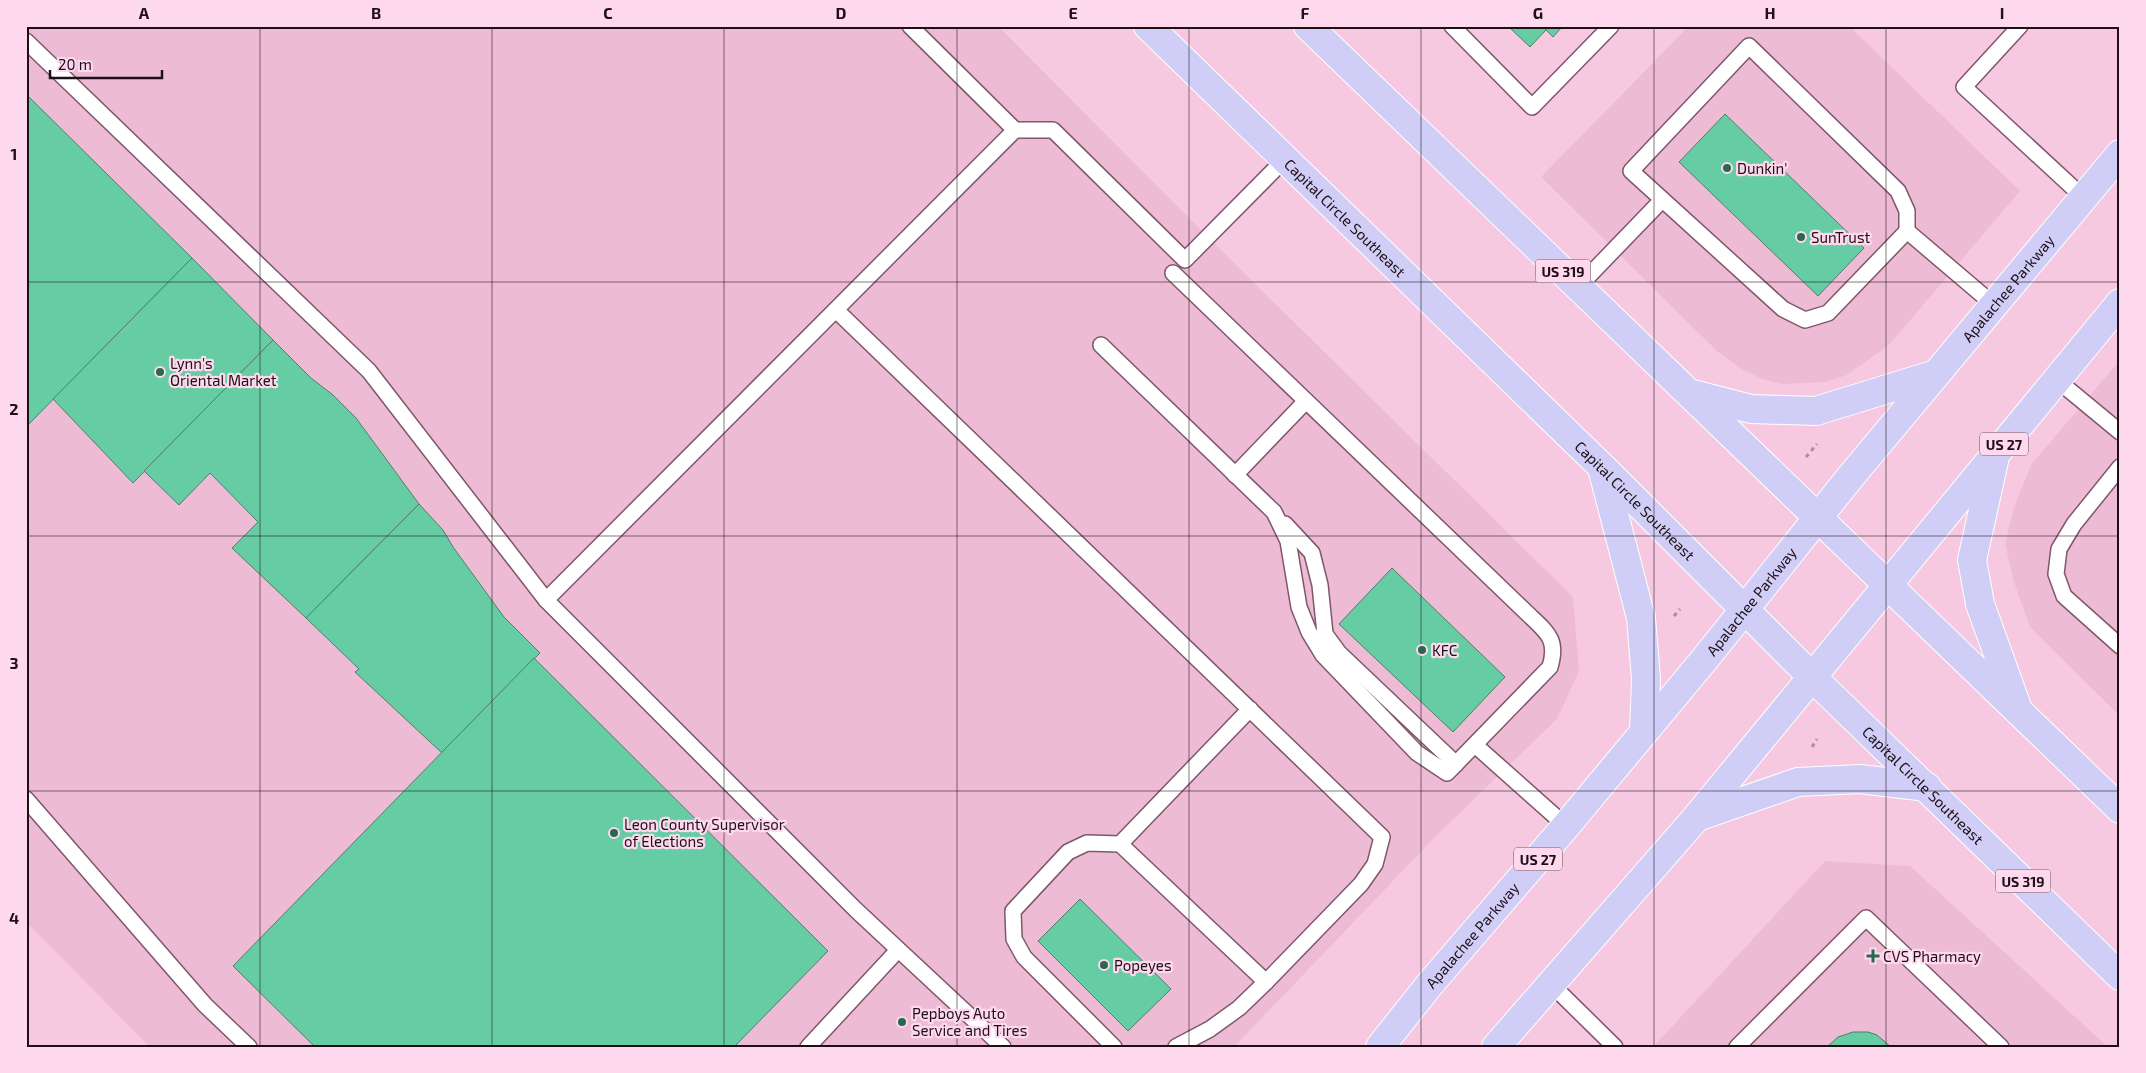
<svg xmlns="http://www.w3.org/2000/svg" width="2146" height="1073" viewBox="0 0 2146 1073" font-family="'Exo 2',sans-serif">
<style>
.built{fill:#eebbd5}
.building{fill:#65cca3;stroke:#517f6b}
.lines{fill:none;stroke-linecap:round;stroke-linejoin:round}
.service-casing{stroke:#7e576c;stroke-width:18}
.primary-casing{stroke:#fff;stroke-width:30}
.path{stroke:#af8c9e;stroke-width:3;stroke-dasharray:4 4;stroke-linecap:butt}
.service{stroke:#fff;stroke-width:15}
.primary{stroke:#d0cef7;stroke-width:28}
.grid{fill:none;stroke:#1f1018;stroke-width:1;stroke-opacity:0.55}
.poi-dot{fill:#2b664f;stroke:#fed9ed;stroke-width:2}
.labels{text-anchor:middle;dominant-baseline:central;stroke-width:4.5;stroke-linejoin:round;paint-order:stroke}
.shield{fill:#fed9ed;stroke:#624c58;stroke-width:1}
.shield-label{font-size:14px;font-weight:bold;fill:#1f1018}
.poi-label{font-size:15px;fill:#1f1018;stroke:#fed9ed;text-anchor:start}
.street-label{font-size:15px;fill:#1f1018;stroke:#fed9ed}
.neatline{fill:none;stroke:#1f1018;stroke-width:2}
.grid-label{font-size:16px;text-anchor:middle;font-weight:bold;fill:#1f1018}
</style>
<rect width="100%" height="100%" fill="#f6c9e1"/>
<g class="built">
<path d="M26,26H998L1234,263L1573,597L1579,671L1557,719L1434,838L1234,1047H150L26,922Z"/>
<path d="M1689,26H1849L2020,191L1889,345L1847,375L1825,382L1782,384L1762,379L1743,370L1718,352L1541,177Z"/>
<path d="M2120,360V716L2030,627L2014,582L2005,544L2014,507L2031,465Z"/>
<path d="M1825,861L1910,866L2108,1047H1653Z"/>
</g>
<g class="building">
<path d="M1514,26H1542L1546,30L1530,47L1511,29Z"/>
<path d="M1542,26H1563L1553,37Z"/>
<path d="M26,94L192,258L26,427Z"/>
<path d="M1725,114L1864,248L1818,296L1679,162Z"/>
<path d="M192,258L273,340L133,483L53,399Z"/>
<path d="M273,340L311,378L333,395L356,418L419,504L306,618L232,548L258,522L210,473L179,505L144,471Z"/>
<path d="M419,504L443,530L453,547L504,617L540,653L442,753L355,672L359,669L306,618Z"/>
<path d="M1392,568L1505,677L1453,732L1339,624Z"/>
<path d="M534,658L828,951L734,1047H315L233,966Z"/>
<path d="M1080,899L1171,989L1128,1031L1038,941Z"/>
<path d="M1853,1032H1868L1877,1035L1891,1047H1827L1838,1037Z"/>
</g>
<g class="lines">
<g class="service-casing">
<g id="service">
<path d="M910,26L1015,130H1053L1185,260L1284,160"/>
<path d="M1452,26L1532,107L1611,26"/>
<path d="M2020,26L1964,87L2083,197"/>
<path d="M26,41L369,371L546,600L856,910L1003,1047"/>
<path d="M1749,46L1898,191L1907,211V231L1828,313L1805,320L1783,309L1631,171Z"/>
<path d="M1907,231L1994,305"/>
<path d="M1579,286L1662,200"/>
<path d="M836,310L1382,837L1375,864L1361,884L1266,982L1239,1008L1210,1029L1176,1047"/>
<path d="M1101,345L1274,512L1288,541L1299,607L1309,632L1323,655L1417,753L1447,773L1550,667C1558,640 1548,633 1529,615L1173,273"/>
<path d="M2057,380L2120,432"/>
<path d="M2120,467L2074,524L2059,549L2056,574L2064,596L2120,646"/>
<path d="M1235,475L1306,401"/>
<path d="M1285,524L1312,553L1320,585L1325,634L1339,653L1456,764"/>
<path d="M546,600L1015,130"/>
<path d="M1475,745L1566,826"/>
<path d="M26,799L205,1005L249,1047"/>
<path d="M1120,844L1250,709"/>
<path d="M1551,984L1615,1047"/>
<path d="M808,1047L898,950"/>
<path d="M1114,1047L1024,957L1014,939L1013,911L1068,852L1087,843L1120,844L1266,982"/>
<path d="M1737,1047L1866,918L2001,1047"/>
</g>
</g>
<g class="primary-casing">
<g id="primary">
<path id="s1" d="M1148,26L1602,467L1812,677L2120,976"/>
<path d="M1308,26L2120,809"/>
<path d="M1693,394L1751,409L1816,411L1936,374"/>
<path d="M1994,461L1972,560L1980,604L2016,704"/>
<path d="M1602,468L1641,618L1646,679L1644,732"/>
<path d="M1697,817L1798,782L1860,779L1927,787"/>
<path id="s2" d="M1380,1047L1430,984L1566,826L1704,660L1852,475L2120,154"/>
<path d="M1496,1047L1696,818L2120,303"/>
</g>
</g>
<g class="path">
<path d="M1806,457L1817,444"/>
<path d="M1674,616L1680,609"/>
<path d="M1812,747L1817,739"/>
</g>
<use href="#service" class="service"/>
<use href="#primary" class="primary"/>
</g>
<path class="grid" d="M260,26V1047M492,26V1047M724,26V1047M957,26V1047M1189,26V1047M1421,26V1047M1654,26V1047M1886,26V1047M26,282H2120M26,536H2120M26,791H2120"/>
<g class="poi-dot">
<circle cx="1727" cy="168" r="5"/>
<circle cx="1801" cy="237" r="5"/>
<circle cx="160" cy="372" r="5"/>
<circle cx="1422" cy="650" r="5"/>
<circle cx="614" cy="833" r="5"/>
<path d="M1870.5 948.5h5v5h5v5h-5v5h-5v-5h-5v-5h5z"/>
<circle cx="1104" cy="965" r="5"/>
<circle cx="902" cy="1022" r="5"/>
</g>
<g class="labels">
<g class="shield">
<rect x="1535.5" y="259.5" width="55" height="23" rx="4"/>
<rect x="1980" y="432.5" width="48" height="23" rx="4"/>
<rect x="1514" y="847.5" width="48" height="23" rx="4"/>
<rect x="1995.5" y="869.5" width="55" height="23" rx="4"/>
</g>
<g class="shield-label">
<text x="1563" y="271">US 319</text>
<text x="2004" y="444">US 27</text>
<text x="1538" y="859">US 27</text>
<text x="2023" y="881">US 319</text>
</g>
<g class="poi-label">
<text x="1737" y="168">Dunkin'</text>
<text x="1811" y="237">SunTrust</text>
<text x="170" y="363">Lynn's<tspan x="170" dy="17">Oriental Market</tspan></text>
<text x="1432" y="650">KFC</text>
<text x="624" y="824">Leon County Supervisor<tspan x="624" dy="17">of Elections</tspan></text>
<text x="1883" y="956">CVS Pharmacy</text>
<text x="1114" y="965">Popeyes</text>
<text x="912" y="1013">Pepboys Auto<tspan x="912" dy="17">Service and Tires</tspan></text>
</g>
<g class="street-label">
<text stroke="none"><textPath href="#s1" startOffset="275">Capital Circle Southeast</textPath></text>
<text stroke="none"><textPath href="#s2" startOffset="985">Apalachee Parkway</textPath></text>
<text stroke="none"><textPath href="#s1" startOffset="680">Capital Circle Southeast</textPath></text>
<text stroke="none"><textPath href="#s2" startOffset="580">Apalachee Parkway</textPath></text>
<text stroke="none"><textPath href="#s1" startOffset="1085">Capital Circle Southeast</textPath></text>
<text stroke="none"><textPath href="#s2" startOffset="145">Apalachee Parkway</textPath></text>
</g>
</g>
<rect width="2146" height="1073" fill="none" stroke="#fed9ed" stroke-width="55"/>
<path d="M50 70v8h112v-8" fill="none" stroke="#1f1018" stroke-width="2.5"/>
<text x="58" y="70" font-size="15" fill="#1f1018" stroke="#fed9ed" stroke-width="4" paint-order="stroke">20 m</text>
<rect x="28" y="28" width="2090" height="1018" class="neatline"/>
<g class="grid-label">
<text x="144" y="19">A</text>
<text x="376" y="19">B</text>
<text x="608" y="19">C</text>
<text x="841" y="19">D</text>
<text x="1073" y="19">E</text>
<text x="1305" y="19">F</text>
<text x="1538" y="19">G</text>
<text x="1770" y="19">H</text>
<text x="2002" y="19">I</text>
<text x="14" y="160">1</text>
<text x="14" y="415">2</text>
<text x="14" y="669">3</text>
<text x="14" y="924">4</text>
</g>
</svg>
